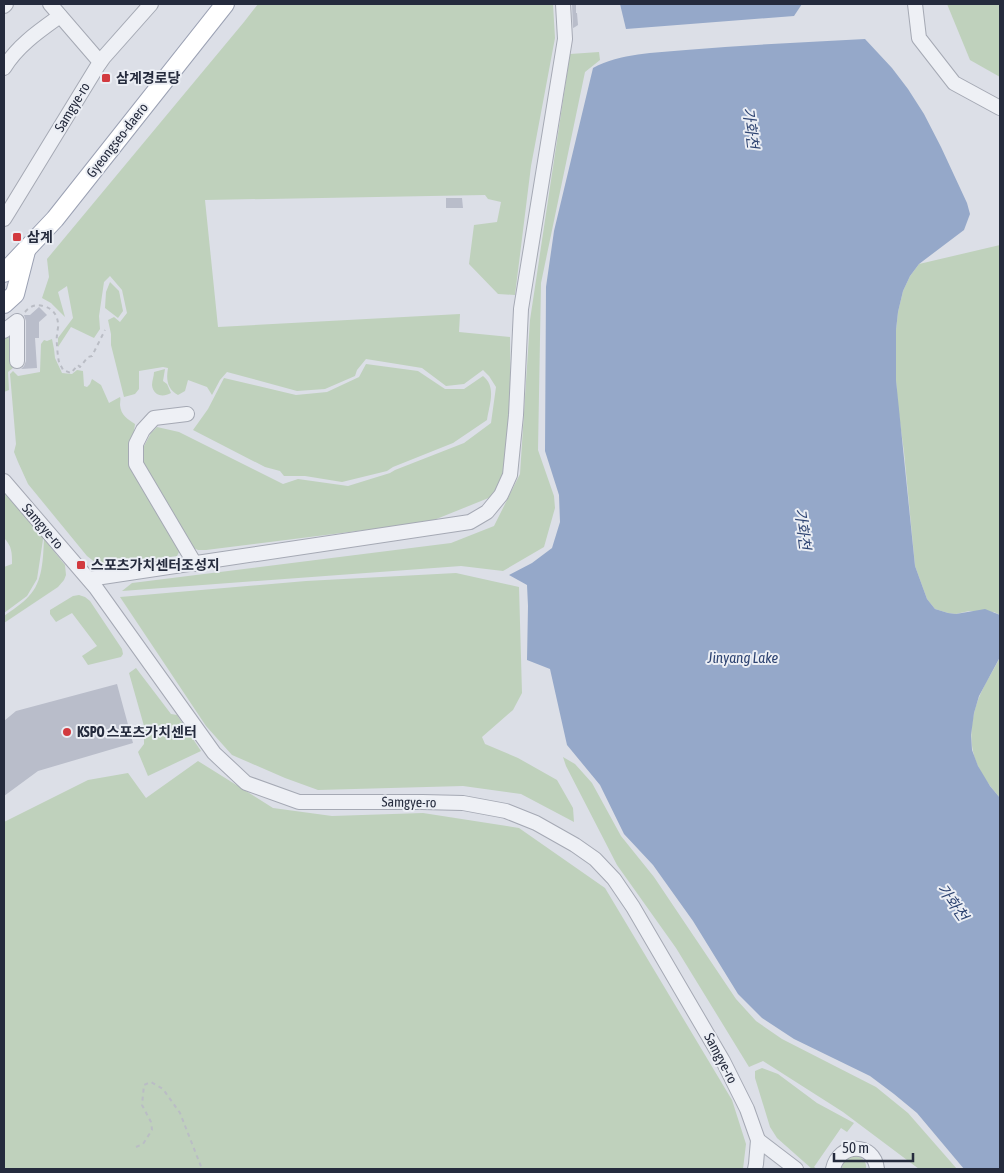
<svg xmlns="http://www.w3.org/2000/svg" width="1004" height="1173" viewBox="0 0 1004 1173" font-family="'Asap Condensed','Noto Sans KR',sans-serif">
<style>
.green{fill:#bfd1bc}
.water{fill:#95a8c9}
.building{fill:#b9bdca}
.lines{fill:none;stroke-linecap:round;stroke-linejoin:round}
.minor-casing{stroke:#a5a9b4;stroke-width:16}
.major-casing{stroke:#9ba1b3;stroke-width:20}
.path{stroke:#babdc5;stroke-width:2;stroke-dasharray:4 4;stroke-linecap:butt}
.minor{stroke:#eef0f5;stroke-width:14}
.major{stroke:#fff;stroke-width:18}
.poi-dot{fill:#d23a3f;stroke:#ebeef4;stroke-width:2}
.labels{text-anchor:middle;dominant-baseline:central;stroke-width:4;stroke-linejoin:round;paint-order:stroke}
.poi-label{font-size:14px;font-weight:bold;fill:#252b3d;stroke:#ebeef4;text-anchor:start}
.street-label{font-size:14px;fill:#252b3d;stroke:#ebeef4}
.water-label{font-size:15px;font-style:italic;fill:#2e4472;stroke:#ebeef4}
</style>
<rect width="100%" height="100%" fill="#dcdfe7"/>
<g class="green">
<path d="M258,4H553L555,38L531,166L515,295L498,294L469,264L474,225L497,222L501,202L488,199L485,195L205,200L218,327L460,314L459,332L510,337L511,423L503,479L491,497L429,522L206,550H198L187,545L144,464L143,448L151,433L157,427L179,432L283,484L298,479L348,486L390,473L395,470L464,443L491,423L496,387L489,376L483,370L464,384L446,386L422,368L366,359L357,370L355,376L325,389L297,391L227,372L220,380L212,395L207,387L188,380L185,391L178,395C167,389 166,379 168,368L163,367L139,371V389L135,394L124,397L111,345V334L108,320L114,317L120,322L127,313L122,290L110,276L104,282L99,316L100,329L94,338L71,327L58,347V338L73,318L67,286L58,292L65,317L51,303L42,298L49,277L47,259L244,22Z"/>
<path d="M947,4H1000V77L970,60Z"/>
<path d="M599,52L600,60L585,72L541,283L538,450L554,496L555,508L544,547L503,571L461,566L122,591L132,583L451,543L494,526L520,474L530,320L570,54Z"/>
<path d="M1000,245V615L994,612L969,611L956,614L948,613L935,609L927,599L915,566L904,452L898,408L896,380V330L898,312L903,291L910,276L919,264Z"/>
<path d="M110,282L119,291L123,311L118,318L105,308L106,292Z"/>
<path d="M11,331L13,368L8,372L9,390L4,392V334Z"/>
<path d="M52,339L54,349L55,358L62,373L72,374L77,370L83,371L84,386L87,387L90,384L92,379L101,385L109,403L120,397C121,399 120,402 120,405C121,416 128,419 135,424L133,439L180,550L177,556L110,566L96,563L87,556L28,484L18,462L14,452L16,444L10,374L13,371L18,376L40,372L41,344L44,340L47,341Z"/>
<path d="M366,364L418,371L445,389H464L483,376C497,387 489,405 487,420L453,443L393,467L387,471L342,482L305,476H284L280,471L265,467L193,430L208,409L224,378L296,395L327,392L359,377Z"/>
<path d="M165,369L163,381L167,384L171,393C162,398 153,395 152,385C152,381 154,376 154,372Z"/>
<path d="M4,491L44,533L37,579L27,596L4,613V567L12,564C12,553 12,546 4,538Z"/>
<path d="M44,539L65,565L66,575L64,580L58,587L4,623V616C12,610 22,604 29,596C43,582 43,558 44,539Z"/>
<path d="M456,573L519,587L522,693L513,710L482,737L485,744L518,758L557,780L573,808L574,822L521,794L463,786L318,790L285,778L232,755L206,726L120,597L306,581Z"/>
<path d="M79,595L85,597L90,601L122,649L123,654L121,657L88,665L82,656L97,646L72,613L56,622L50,614V610L73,596Z"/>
<path d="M1000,657V798C992,788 983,778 978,766C967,744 971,716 980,695C986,681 994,670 1000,657Z"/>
<path d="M136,668L171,714L177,715L201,751L148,776L138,752L144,744V726L129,673Z"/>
<path d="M563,757L575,764L592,783L621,836L654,877L736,999L756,1021L782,1039L876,1087L908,1113L957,1169H919L843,1112L763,1061L749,1067L676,948L617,865L566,766Z"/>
<path d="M198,761L273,808L332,816L423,813L519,828L605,888L732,1100L746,1144L743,1169H4V822L88,780L128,773L146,798Z"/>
<path d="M762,1068L778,1074L817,1103L854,1123L847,1132L841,1128L814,1167L817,1169H812L777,1138L770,1127L755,1078V1071Z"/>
<path d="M856,1155C863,1158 867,1162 866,1169H842C842,1160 848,1157 856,1155Z"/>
</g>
<g class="water">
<path d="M620,4H802L794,16L626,29Z"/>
<path d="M865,39L892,68L908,89L924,114L941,147L967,203L970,214L964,230L919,264L910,276L903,291L898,312L896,330V380L915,566L927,599L935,609L948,613L956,614L985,609L1000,615V657L979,696L974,713L971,735L972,750L978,766L990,786L1000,798V1169H964L917,1113L894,1094L870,1076L794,1039L762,1018L738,994L693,921L653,865L624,834L600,785L567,745L550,669L527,660L528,606L527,585L509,575L532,563L552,548L560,522L559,495L545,451L546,287L554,231L593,68C621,53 654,53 686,50C746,45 805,42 865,39Z"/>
</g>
<g class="building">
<path d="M572,4H576V13H577L578,25L575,27L573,28Z"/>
<path d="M446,198H462L463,208H446Z"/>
<path d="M39,307L47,315L39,322V338H35L37,368L21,369L24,366L26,361V321L24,315H30Z"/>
<path d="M117,684L133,743L38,771L4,796V721L16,711Z"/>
</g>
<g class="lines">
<g class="minor-casing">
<g id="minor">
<path d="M50,4L100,62"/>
<path d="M915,4L919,38L954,83L1000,108"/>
<path d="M4,6L6,4"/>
<path d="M4,68C17,46 39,31 60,16"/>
<path d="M4,219L9,211L97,67L104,57L151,4"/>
<path d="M4,331L17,321V361"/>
<path d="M187,414L154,418L143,430L136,444V464L195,564"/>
<path d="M4,481L96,588L214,753L246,783L299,802H422L463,803L506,811L536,823L575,845L595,859L614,879L633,907L723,1061L747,1109L758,1140L756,1164L755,1169"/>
<path d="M89,579L470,522L487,512L501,495L510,475L516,415L521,309L565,39L563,4"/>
<path d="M758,1140L796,1169"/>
<path d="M833,1169C839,1142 874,1142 877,1169"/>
</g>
</g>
<g class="major-casing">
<g id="major">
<path d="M4,273L55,219L225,4"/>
<path d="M4,304L15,294L26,251"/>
</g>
</g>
<g class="path">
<path d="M25,312C30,306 36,304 43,306C52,308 57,314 58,323C59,326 57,331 57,335C56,339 58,359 59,362C60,365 62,367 63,370L71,373L78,365L80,367L88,357L92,356L105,330"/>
<path d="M136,1147L143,1144L152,1130L151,1122L142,1105L144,1085L151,1082L163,1089L180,1113L202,1169"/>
</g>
<use href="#minor" class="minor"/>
<use href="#major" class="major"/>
</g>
<g class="poi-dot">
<rect x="101" y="73" width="10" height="10" rx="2.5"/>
<rect x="12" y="232" width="10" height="10" rx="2.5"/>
<rect x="76" y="560" width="10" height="10" rx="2.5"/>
<circle cx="67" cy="732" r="5"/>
</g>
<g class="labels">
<g class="poi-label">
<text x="116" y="78">삼계경로당</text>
<text x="27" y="237">삼계</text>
<text x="91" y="565">스포츠가치센터조성지</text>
<text x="77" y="732">KSPO 스포츠가치센터</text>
</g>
<g class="street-label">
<text transform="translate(72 107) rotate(-59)">Samgye-ro</text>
<text transform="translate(117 140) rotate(-52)">Gyeongseo-daero</text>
<text transform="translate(43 526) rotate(49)">Samgye-ro</text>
<text transform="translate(409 802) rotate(1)">Samgye-ro</text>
<text transform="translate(721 1058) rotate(62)">Samgye-ro</text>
</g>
<g class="water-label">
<text transform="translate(751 128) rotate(83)">가화천</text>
<text transform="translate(803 529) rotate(83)">가화천</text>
<text x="743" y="657">Jinyang Lake</text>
<text transform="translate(953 902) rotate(55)">가화천</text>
</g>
</g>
<rect width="1004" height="1173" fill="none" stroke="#252b3d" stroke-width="10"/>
<path d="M834 1153v8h79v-8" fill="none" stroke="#252b3d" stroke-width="2.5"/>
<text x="842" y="1153" font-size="15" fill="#252b3d" stroke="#ebeef4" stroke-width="4" paint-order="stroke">50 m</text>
</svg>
